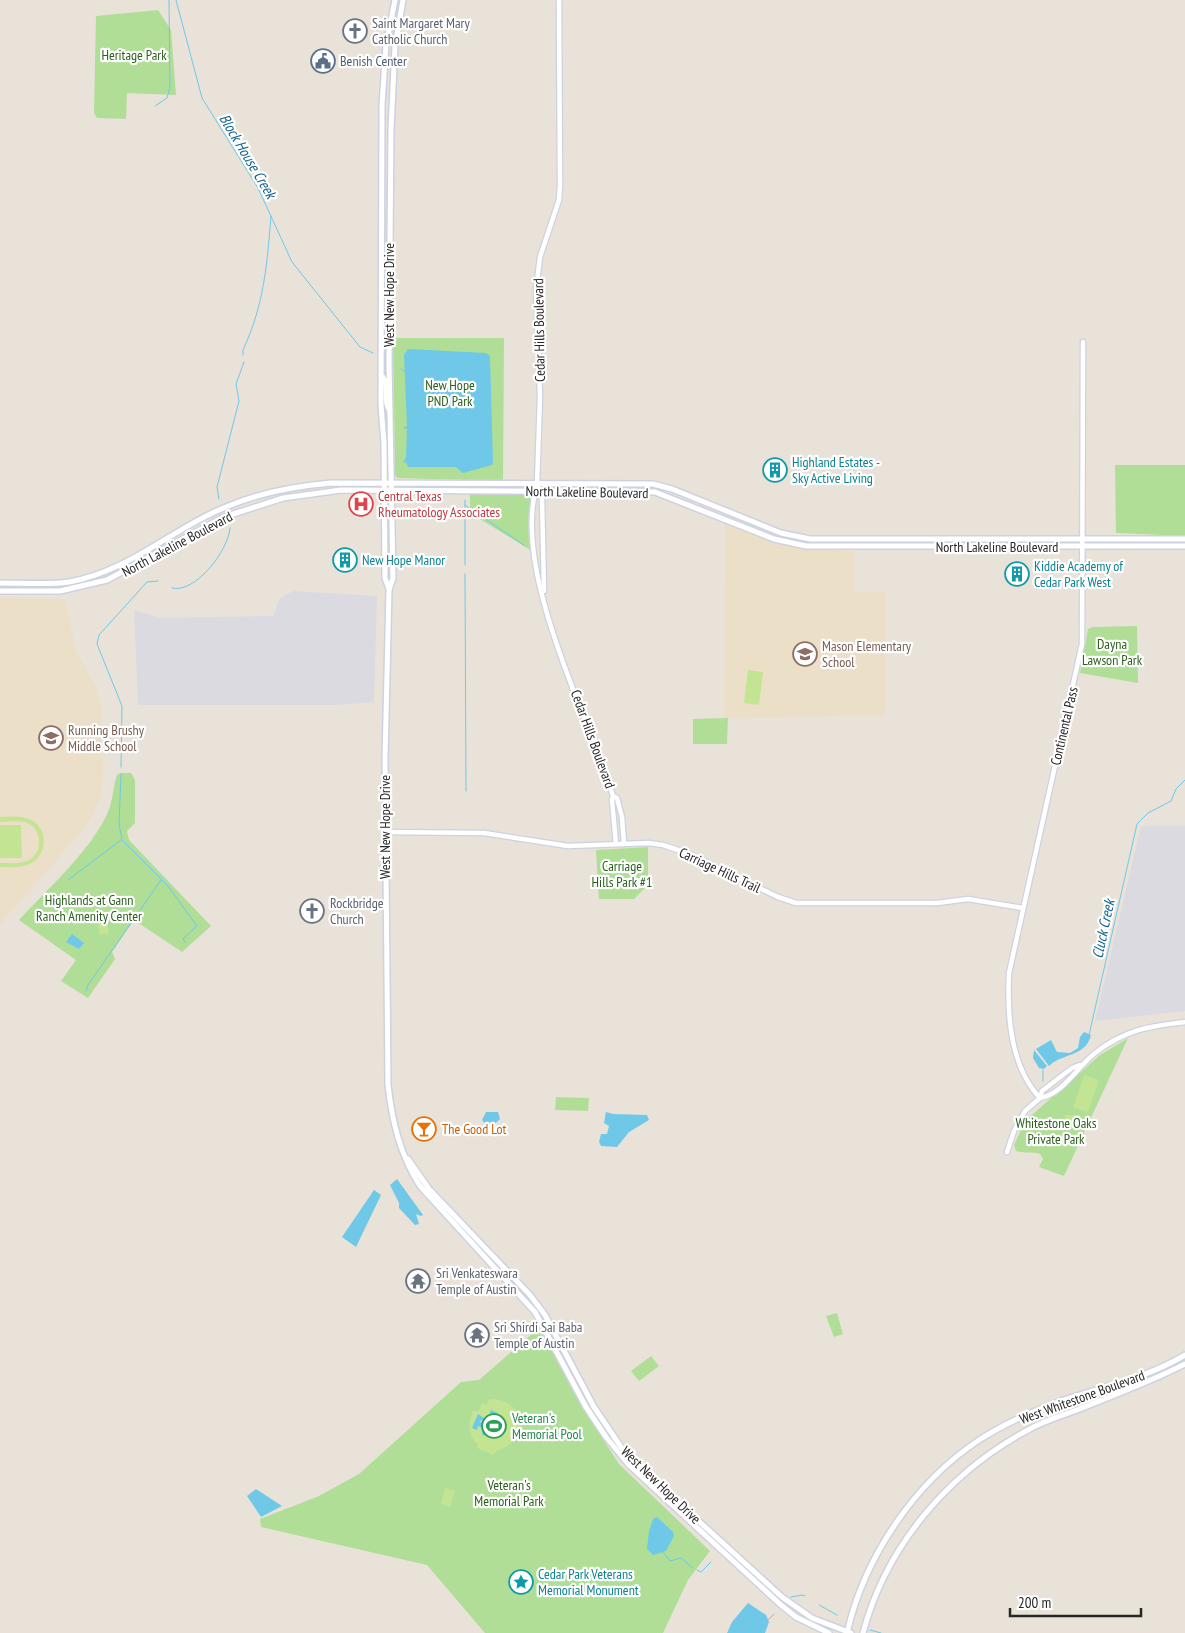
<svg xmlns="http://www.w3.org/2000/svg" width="1185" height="1633" viewBox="0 0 1185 1633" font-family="'PT Sans Narrow',sans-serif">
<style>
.industrial{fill:#dcdae1}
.education{fill:#ebdfc8}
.green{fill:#b0de97}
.pitch{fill:#c3e593}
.water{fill:#6fc8e8}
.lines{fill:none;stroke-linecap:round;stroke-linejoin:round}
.stream{stroke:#6fc8e8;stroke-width:1}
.tertiary-casing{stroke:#ced2e0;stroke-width:7}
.secondary-casing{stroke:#ced2e0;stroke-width:8}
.tertiary{stroke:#fff;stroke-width:4.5}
.secondary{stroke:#fff;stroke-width:5}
.labels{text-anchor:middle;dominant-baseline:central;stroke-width:4.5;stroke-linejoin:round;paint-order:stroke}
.worship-label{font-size:14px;fill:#5b616d;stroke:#fff;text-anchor:start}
.park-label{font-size:14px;fill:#2a5f1c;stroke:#fff}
.service-label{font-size:14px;fill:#4e5e75;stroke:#fff;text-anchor:start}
.street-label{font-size:14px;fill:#272727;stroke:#fff}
.culture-label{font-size:14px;fill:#0d838f;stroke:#fff;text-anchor:start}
.health-label{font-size:14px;fill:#be3a42;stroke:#fff;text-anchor:start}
.education-label{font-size:14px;fill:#785e54;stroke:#fff;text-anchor:start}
.food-label{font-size:14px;fill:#c56008;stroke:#fff;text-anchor:start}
.leisure-label{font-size:14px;fill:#27864d;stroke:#fff;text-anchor:start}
.water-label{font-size:15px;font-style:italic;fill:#13658f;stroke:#fff}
</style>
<rect width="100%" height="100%" fill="#e9e2d9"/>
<g class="industrial">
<path d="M293,591L377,596L374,702L337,705H138L134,610L159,618L274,616L279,599Z"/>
<path d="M1141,826H1185V1011L1095,1021Z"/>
</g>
<g class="education">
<path d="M725,522L805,549L854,551V592H885V715L724,718Z"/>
<path d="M0,598L65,599L76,651L96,688L101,704L103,775L100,798L87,825L0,924Z"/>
</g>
<g class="green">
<path d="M158,10L171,30L176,95L127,93L126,119L97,118L94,113L96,16Z"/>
<path d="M397,338H504L503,481L397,478L395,475L393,341Z"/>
<path d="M1115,465H1185V536L1116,533Z"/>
<path d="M470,494L531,495L532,551L470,513Z"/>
<path d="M1137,626L1138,683L1080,673L1088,629L1093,627Z"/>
<path d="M728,718L727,744H693V719Z"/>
<path d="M120,773H131L135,780V823L127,831L129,840L211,926L182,952L134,920L112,952L115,959L88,998L61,981L76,960L19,920C46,891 93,848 108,812C113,800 113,787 117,775Z"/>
<path d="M648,847V885L634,899H599L596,850Z"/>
<path d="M1128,1038L1064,1176L1039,1167L1043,1159L1040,1154C1034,1151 1025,1154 1016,1151L1014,1145L1025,1121L1100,1055Z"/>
<path d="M556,1097L589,1098L588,1111L555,1110Z"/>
<path d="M837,1313L843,1334L834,1337L826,1316Z"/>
<path d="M540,1327L576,1397L619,1464L710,1551L688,1580L663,1633H485L427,1565L261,1527L260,1519L319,1496L359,1474L461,1382L479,1380Z"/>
<path d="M651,1356L659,1366L639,1381L631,1371Z"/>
</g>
<g class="pitch">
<path d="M748,670L763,672L759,705L744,703Z"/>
<path d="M0,817C10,817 21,815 31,820C50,829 47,859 27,865C19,868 9,867 0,867V863C9,863 19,864 27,861C42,855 43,834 31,825C23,819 9,822 0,822Z"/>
<path d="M0,825H21L22,858H0Z"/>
<path d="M106,917L109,933L100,935L97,919Z"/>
<path d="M1084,1075L1099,1080L1088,1112L1073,1107Z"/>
<rect x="1065" y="1115" width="15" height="9"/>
<path d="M492,1399C527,1400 530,1442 496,1451L494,1455L477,1448L478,1445C468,1434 467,1425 473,1411H479L482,1403L486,1405L489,1400Z"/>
<path d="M445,1488L455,1491L450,1507L441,1504Z"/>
</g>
<g class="water">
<path d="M408,349L486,353L490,356L493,462L492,465L463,473L456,467H408L406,462L403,463L406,457L407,429L403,428L407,426L404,355Z"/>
<path d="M72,934L84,943L79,949L66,942Z"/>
<path d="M1084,1032L1091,1035C1086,1057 1062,1053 1049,1066L1036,1049L1051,1040L1057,1052L1070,1053L1078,1048L1080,1037Z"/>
<path d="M1034,1050L1047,1066L1044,1069L1039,1068L1033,1058Z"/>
<path d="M486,1112H498L500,1119L489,1129L482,1120Z"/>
<path d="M606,1112L613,1114L647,1115L649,1120L629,1132L617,1147L601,1146L599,1142L601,1134H607L609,1126L604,1123Z"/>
<path d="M397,1179L423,1215L421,1216L416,1214L419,1224L415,1225L399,1208V1203L390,1185Z"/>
<path d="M374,1190L381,1195L356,1247L342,1237Z"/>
<path d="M491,1410L498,1413L495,1419L492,1418L490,1424L481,1420L480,1422L500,1431C495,1437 489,1437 482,1435L483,1428L478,1426L477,1430L472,1428L478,1414L487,1420Z"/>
<path d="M256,1489L282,1506L261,1517L247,1496Z"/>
<path d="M657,1517L673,1532L674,1536L666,1551L653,1555L647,1549L649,1531L653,1519Z"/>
<path d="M748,1603L766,1615L769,1622L765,1633H727L732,1622Z"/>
</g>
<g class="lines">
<g class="stream">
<path d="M176,0L202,98L258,188L292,262L360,347L373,353"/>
<path d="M155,106L167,98L170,87L169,0"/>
<path d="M243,355V350C264,305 267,265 271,216"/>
<path d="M401,369L407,373"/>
<path d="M219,499L217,487L239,401L236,384L244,362"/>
<path d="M465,505L525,546"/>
<path d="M465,565V500"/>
<path d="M465,574L466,791"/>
<path d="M172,588C196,594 229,549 230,528"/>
<path d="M121,767L122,706L97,644L99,635L147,582L158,581"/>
<path d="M121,774L119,824L122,839"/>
<path d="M122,840L168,886L197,926L183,939L186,943"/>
<path d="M68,880L121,840"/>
<path d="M86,991L88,985L161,880"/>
<path d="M1089,1035L1137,824L1148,813L1171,801L1176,789L1185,780"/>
<path d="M1043,1081V1070"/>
<path d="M663,1552L670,1561L681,1558L693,1568"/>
<path d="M697,1570L701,1572L711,1562"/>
<path d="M791,1597L802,1595L805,1596"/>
<path d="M819,1605L837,1615"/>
<path d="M768,1620L774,1614"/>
<path d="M870,1630L881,1633"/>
</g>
<g class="tertiary-casing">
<g id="tertiary">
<path d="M559,0L560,185L559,200L540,257L536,290L540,397L537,484C511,570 587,712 613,796L612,800L616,844"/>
<path d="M537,484L542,498L544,591"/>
<path d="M613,796L617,798L622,817L624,844"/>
<path d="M385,832L484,833L568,846L649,843L663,845L687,853L778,897L796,903H937L968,899L1023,908"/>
<path d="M1040,1098C1010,1066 1007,1015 1009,973L1082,644L1083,342"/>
<path d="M1040,1098C1063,1094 1077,1067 1095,1053C1124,1030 1150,1026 1185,1022"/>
<path d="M1007,1152L1014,1131L1025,1111L1040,1098L1042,1091L1072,1068L1080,1065"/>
</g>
</g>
<g class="secondary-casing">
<g id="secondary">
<path d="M403,0L395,46L391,129L389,362L393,578L389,590L385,758L388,1085C392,1121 400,1155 420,1186L535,1312L586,1407L606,1437L629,1465L781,1605L796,1617L829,1633"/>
<path d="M381,375C391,384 382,401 390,411"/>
<path d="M0,583C22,583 47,585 69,582C129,572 175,526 231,505C263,492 297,486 331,483L653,484L672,489L781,533L810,539H1185"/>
<path d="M389,589L385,578L384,443L381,405L382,105L386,45L395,0"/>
<path d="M0,591H60L107,580L224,517L283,498L341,490L655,492L774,539L806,546H1185"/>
<path d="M408,1159L429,1189L530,1295L545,1315L594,1407L621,1447L635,1463L782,1597L812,1618L851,1633"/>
<path d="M847,1633C864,1558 914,1483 979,1440C1004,1424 1033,1411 1061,1401C1103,1387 1147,1378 1185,1355"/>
<path d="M863,1633C886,1546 949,1472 1028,1430C1043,1421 1061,1416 1077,1410C1114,1395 1150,1382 1185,1364"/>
</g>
</g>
<use href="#tertiary" class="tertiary"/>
<use href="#secondary" class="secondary"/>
</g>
<defs>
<g id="church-ring" transform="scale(1.25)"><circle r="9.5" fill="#fff" stroke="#6b7280" stroke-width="1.5"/><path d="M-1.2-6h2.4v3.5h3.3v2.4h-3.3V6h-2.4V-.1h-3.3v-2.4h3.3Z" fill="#6b7280"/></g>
<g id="civic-ring" transform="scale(1.25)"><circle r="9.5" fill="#fff" stroke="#5c6f8a" stroke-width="1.5"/><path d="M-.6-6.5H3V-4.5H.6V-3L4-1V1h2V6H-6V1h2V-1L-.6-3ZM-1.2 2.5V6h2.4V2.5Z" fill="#5c6f8a"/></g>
<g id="building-ring" transform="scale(1.25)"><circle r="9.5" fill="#fff" stroke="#0f9aa8" stroke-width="1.5"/><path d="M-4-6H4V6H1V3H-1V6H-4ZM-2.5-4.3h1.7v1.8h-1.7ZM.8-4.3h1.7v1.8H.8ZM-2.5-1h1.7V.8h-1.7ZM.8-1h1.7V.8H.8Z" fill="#0f9aa8"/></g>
<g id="hospital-ring" transform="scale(1.25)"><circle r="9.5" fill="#fff" stroke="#e0444e" stroke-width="1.5"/><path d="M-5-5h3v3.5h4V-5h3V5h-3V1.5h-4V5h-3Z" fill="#e0444e"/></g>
<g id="school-ring" transform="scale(1.25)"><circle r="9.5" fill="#fff" stroke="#8d6e63" stroke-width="1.5"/><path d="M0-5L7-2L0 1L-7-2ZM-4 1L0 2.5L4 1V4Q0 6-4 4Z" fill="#8d6e63"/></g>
<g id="bar-ring" transform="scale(1.25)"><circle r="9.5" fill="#fff" stroke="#e8710a" stroke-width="1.5"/><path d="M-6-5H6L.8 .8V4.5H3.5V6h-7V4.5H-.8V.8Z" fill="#e8710a"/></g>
<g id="temple-ring" transform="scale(1.25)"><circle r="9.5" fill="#fff" stroke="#6b7280" stroke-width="1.5"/><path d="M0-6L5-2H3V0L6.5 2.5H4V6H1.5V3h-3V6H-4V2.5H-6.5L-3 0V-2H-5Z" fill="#6b7280"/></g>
<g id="stadium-ring" transform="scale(1.25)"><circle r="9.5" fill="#fff" stroke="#2e9e5b" stroke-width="1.5"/><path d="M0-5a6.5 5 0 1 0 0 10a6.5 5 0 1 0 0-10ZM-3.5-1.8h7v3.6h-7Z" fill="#2e9e5b"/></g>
<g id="sight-ring" transform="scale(1.25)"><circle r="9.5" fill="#fff" stroke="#0f9aa8" stroke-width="1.5"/><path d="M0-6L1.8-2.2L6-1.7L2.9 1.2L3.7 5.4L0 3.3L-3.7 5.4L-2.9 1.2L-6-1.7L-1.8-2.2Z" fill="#0f9aa8"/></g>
</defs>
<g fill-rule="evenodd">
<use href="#church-ring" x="355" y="31"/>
<use href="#civic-ring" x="323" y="61"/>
<use href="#building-ring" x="775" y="470"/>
<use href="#hospital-ring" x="361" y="504"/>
<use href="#building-ring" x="345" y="560"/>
<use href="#building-ring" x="1017" y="574"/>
<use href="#school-ring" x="805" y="654"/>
<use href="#school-ring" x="51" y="738"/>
<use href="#church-ring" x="312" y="911"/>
<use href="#bar-ring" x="424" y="1129"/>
<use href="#temple-ring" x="418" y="1281"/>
<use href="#temple-ring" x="477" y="1335"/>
<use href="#stadium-ring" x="494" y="1426"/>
<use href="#sight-ring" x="521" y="1582"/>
</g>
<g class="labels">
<g class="worship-label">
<text x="372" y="23">Saint Margaret Mary<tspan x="372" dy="16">Catholic Church</tspan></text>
<text x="330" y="903">Rockbridge<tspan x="330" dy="16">Church</tspan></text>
<text x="436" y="1273">Sri Venkateswara<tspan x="436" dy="16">Temple of Austin</tspan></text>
<text x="494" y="1327">Sri Shirdi Sai Baba<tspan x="494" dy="16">Temple of Austin</tspan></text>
</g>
<g class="park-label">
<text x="134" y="55">Heritage Park</text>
<text x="450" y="385">New Hope<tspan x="450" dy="16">PND Park</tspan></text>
<text x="1112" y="644">Dayna<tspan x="1112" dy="16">Lawson Park</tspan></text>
<text x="622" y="866">Carriage<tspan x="622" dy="16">Hills Park #1</tspan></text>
<text x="89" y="900">Highlands at Gann<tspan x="89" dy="16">Ranch Amenity Center</tspan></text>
<text x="1056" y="1123">Whitestone Oaks<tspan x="1056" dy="16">Private Park</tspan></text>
<text x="509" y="1485">Veteran's<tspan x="509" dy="16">Memorial Park</tspan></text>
</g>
<g class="service-label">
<text x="340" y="61">Benish Center</text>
</g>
<g class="street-label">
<text transform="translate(389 295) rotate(-90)">West New Hope Drive</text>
<text transform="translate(539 330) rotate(-91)">Cedar Hills Boulevard</text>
<text transform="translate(587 492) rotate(1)">North Lakeline Boulevard</text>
<text transform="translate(177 544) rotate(-28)">North Lakeline Boulevard</text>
<text x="997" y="547">North Lakeline Boulevard</text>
<text transform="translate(1064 726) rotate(-77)">Continental Pass</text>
<text transform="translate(593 739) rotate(70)">Cedar Hills Boulevard</text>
<text transform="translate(385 827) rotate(-90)">West New Hope Drive</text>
<text transform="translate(720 870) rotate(25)">Carriage Hills Trail</text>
<text transform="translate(1082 1397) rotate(-20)">West Whitestone Boulevard</text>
<text transform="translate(661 1485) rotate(44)">West New Hope Drive</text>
</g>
<g class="culture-label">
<text x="792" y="462">Highland Estates -<tspan x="792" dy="16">Sky Active Living</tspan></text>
<text x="362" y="560">New Hope Manor</text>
<text x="1034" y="566">Kiddie Academy of<tspan x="1034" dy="16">Cedar Park West</tspan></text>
<text x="538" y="1574">Cedar Park Veterans<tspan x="538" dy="16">Memorial Monument</tspan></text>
</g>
<g class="health-label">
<text x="378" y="496">Central Texas<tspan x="378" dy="16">Rheumatology Associates</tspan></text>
</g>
<g class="education-label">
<text x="822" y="646">Mason Elementary<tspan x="822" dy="16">School</tspan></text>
<text x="68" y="730">Running Brushy<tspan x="68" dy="16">Middle School</tspan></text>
</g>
<g class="food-label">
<text x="442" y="1129">The Good Lot</text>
</g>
<g class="leisure-label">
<text x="512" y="1418">Veteran's<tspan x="512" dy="16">Memorial Pool</tspan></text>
</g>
<g class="water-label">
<text transform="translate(248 156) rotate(59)">Block House Creek</text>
<text transform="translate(1103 929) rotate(-78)">Cluck Creek</text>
</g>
</g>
<path d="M1010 1608v8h131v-8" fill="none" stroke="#272727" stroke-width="2.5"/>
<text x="1018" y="1608" font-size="15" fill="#272727" stroke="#ffffff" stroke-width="4" paint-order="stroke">200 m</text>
</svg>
